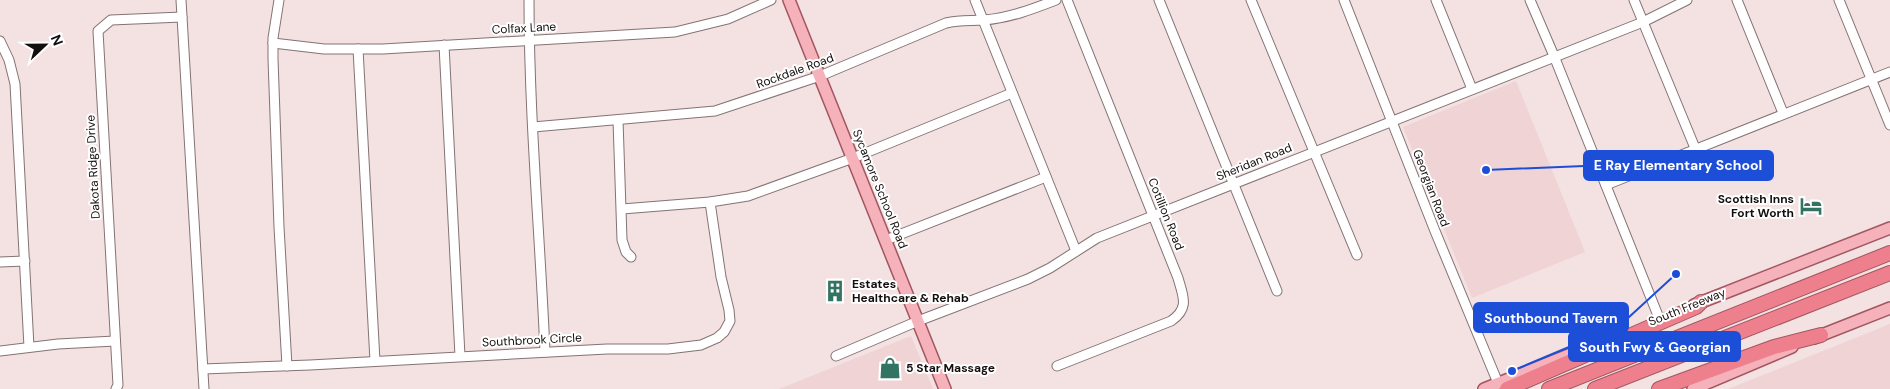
<svg xmlns="http://www.w3.org/2000/svg" width="1890" height="389" viewBox="0 0 1890 389" font-family="'DM Sans',sans-serif">
<style>
.built{fill:#efd3d5}
.lines{fill:none;stroke-linecap:round;stroke-linejoin:round}
.minor-casing{stroke:#847374;stroke-width:11}
.major-casing{stroke:#a25760;stroke-width:14}
.highway-casing{stroke:#a25760;stroke-width:16}
.minor{stroke:#fff;stroke-width:9}
.major{stroke:#f5b2ba;stroke-width:11}
.highway{stroke:#ee7f8c;stroke-width:14}
.labels{text-anchor:middle;dominant-baseline:central;stroke-width:4;stroke-linejoin:round;paint-order:stroke}
.street-label{font-size:12px;fill:#140e0e;stroke:#fff}
.poi-label{font-size:12px;font-weight:bold;fill:#140e0e;stroke:#fff;text-anchor:start}
.leader{fill:none;stroke:#1d4ed8;stroke-width:2}
.callout-dot{fill:#1d4ed8;stroke:#fff;stroke-width:2}
.callout{fill:#1d4ed8;stroke:#1d4ed8;stroke-width:2}
.callout-label{font-size:14px;text-anchor:middle;font-weight:bold;fill:#fff}
</style>
<rect width="100%" height="100%" fill="#f4e1e1"/>
<g class="built">
<path d="M1516,81L1585,252L1472,298L1403,127Z"/>
<path d="M1890,324V389H1728Z"/>
<path d="M911,336L933,389H779Z"/>
</g>
<g class="lines">
<g class="minor-casing">
<g id="minor">
<path d="M181,0L204,389"/>
<path d="M279,0L273,38V59L279,227L287,366"/>
<path d="M529,0C529,117 540,234 545,352"/>
<path d="M975,0L1076,251"/>
<path d="M1159,0L1277,291"/>
<path d="M1251,0L1357,255"/>
<path d="M1344,0L1435,231L1498,383"/>
<path d="M1436,0L1472,89"/>
<path d="M1530,0L1554,56L1659,318"/>
<path d="M1634,0L1695,148"/>
<path d="M1737,0L1783,113"/>
<path d="M1839,0L1890,125"/>
<path d="M0,41L9,60L15,84L29,347"/>
<path d="M273,43L324,49H383L675,32L728,19L771,0"/>
<path d="M444,45L460,356"/>
<path d="M358,49L375,361"/>
<path d="M618,120L622,240L626,252L631,257"/>
<path d="M533,127L715,111L820,76L946,23C960,20 970,21 984,20C1009,18 1033,9 1056,0"/>
<path d="M1606,185L1890,72"/>
<path d="M622,209L710,202L748,196L853,158L1012,93"/>
<path d="M886,240L1046,177"/>
<path d="M0,262L25,261"/>
<path d="M0,351L58,344L115,341"/>
<path d="M836,356L918,321L1028,279L1050,268L1097,238L1643,22L1687,0"/>
<path d="M1057,366L1171,321C1190,308 1183,296 1178,278L1067,0"/>
<path d="M203,369L310,365L607,349H668L701,345L717,338L724,332L730,321L729,310L721,277L710,202"/>
<path d="M116,389L118,385L98,31L111,20L182,17"/>
</g>
</g>
<g class="major-casing">
<g id="major">
<path d="M789,0L945,389"/>
<path d="M1694,305L1890,228"/>
<path d="M1814,338L1890,308"/>
<path d="M1484,389L1586,348"/>
<path d="M1693,389L1792,347"/>
</g>
</g>
<g class="highway-casing">
<g id="highway">
<path d="M1507,389L1696,307L1701,302"/>
<path d="M1549,389L1890,253"/>
<path d="M1595,389L1890,273"/>
<path d="M1659,389L1774,347L1821,335"/>
</g>
</g>
<use href="#minor" class="minor"/>
<use href="#major" class="major"/>
<use href="#highway" class="highway"/>
</g>
<defs>
<g id="hotel-bare" transform="scale(1.725)"><path d="M-6-4.5h1.5V1H6V5H4.5V3h-9V5H-6ZM-4 0a1.8 1.8 0 1 1 3.6 0ZM.5 0V-2.5h3Q6-2.5 6 0Z" fill="#337362" stroke="#fff" stroke-width="2.5" paint-order="stroke"/></g>
<g id="building-bare" transform="scale(1.725)"><path d="M-4-6H4V6H1V3H-1V6H-4ZM-2.5-4.3h1.7v1.8h-1.7ZM.8-4.3h1.7v1.8H.8ZM-2.5-1h1.7V.8h-1.7ZM.8-1h1.7V.8H.8Z" fill="#337362" stroke="#fff" stroke-width="2.5" paint-order="stroke"/></g>
<g id="shop-bare" transform="scale(1.725)"><path d="M-5-2.5h2.3a2.7 3.5 0 0 1 5.4 0H5L5.5 6h-11ZM-1.5-2.5h3a1.5 2.3 0 0 0-3 0Z" fill="#337362" stroke="#fff" stroke-width="2.5" paint-order="stroke"/></g>
</defs>
<g fill-rule="evenodd">
<use href="#hotel-bare" x="1811" y="206"/>
<use href="#building-bare" x="835" y="291"/>
<use href="#shop-bare" x="890" y="368"/>
</g>
<g class="labels">
<g class="street-label">
<text transform="translate(524 28) rotate(-3)">Colfax Lane</text>
<text transform="translate(795 71) rotate(-20)">Rockdale Road</text>
<text transform="translate(1254 162) rotate(-22)">Sheridan Road</text>
<text transform="translate(93 167) rotate(-93)">Dakota Ridge Drive</text>
<text transform="translate(1431 188) rotate(69)">Georgian Road</text>
<text transform="translate(880 189) rotate(68)">Sycamore School Road</text>
<text transform="translate(1166 214) rotate(68)">Cotillion Road</text>
<text transform="translate(1687 307) rotate(-22)">South Freeway</text>
<text transform="translate(532 340) rotate(-3)">Southbrook Circle</text>
</g>
<g class="poi-label">
<text x="1794" y="199" text-anchor="end">Scottish Inns<tspan x="1794" dy="14">Fort Worth</tspan></text>
<text x="852" y="284">Estates<tspan x="852" dy="14">Healthcare &amp; Rehab</tspan></text>
<text x="906" y="368">5 Star Massage</text>
</g>
</g>
<path class="leader" d="M1486 170L1584 166M1676 274L1628 318M1512 371L1569 347"/>
<g class="callout-dot">
<circle cx="1486" cy="170" r="5"/>
<circle cx="1676" cy="274" r="5"/>
<circle cx="1512" cy="371" r="5"/>
</g>
<g class="callout">
<rect x="1584" y="151" width="189" height="29" rx="5"/>
<rect x="1474" y="303" width="154" height="29" rx="5"/>
<rect x="1569" y="332" width="171" height="29" rx="5"/>
</g>
<g class="callout-label">
<text x="1678" y="170">E Ray Elementary School</text>
<text x="1551" y="323">Southbound Tavern</text>
<text x="1655" y="352">South Fwy &amp; Georgian</text>
</g>
<g transform="translate(45 45) rotate(68)" stroke="#ffffff" stroke-width="4" paint-order="stroke">
<path d="M0-4L9 19L0 12L-9 19Z" fill="#140e0e"/>
<text y="-8" font-size="14" font-weight="bold" text-anchor="middle" fill="#140e0e">N</text>
</g>
</svg>
